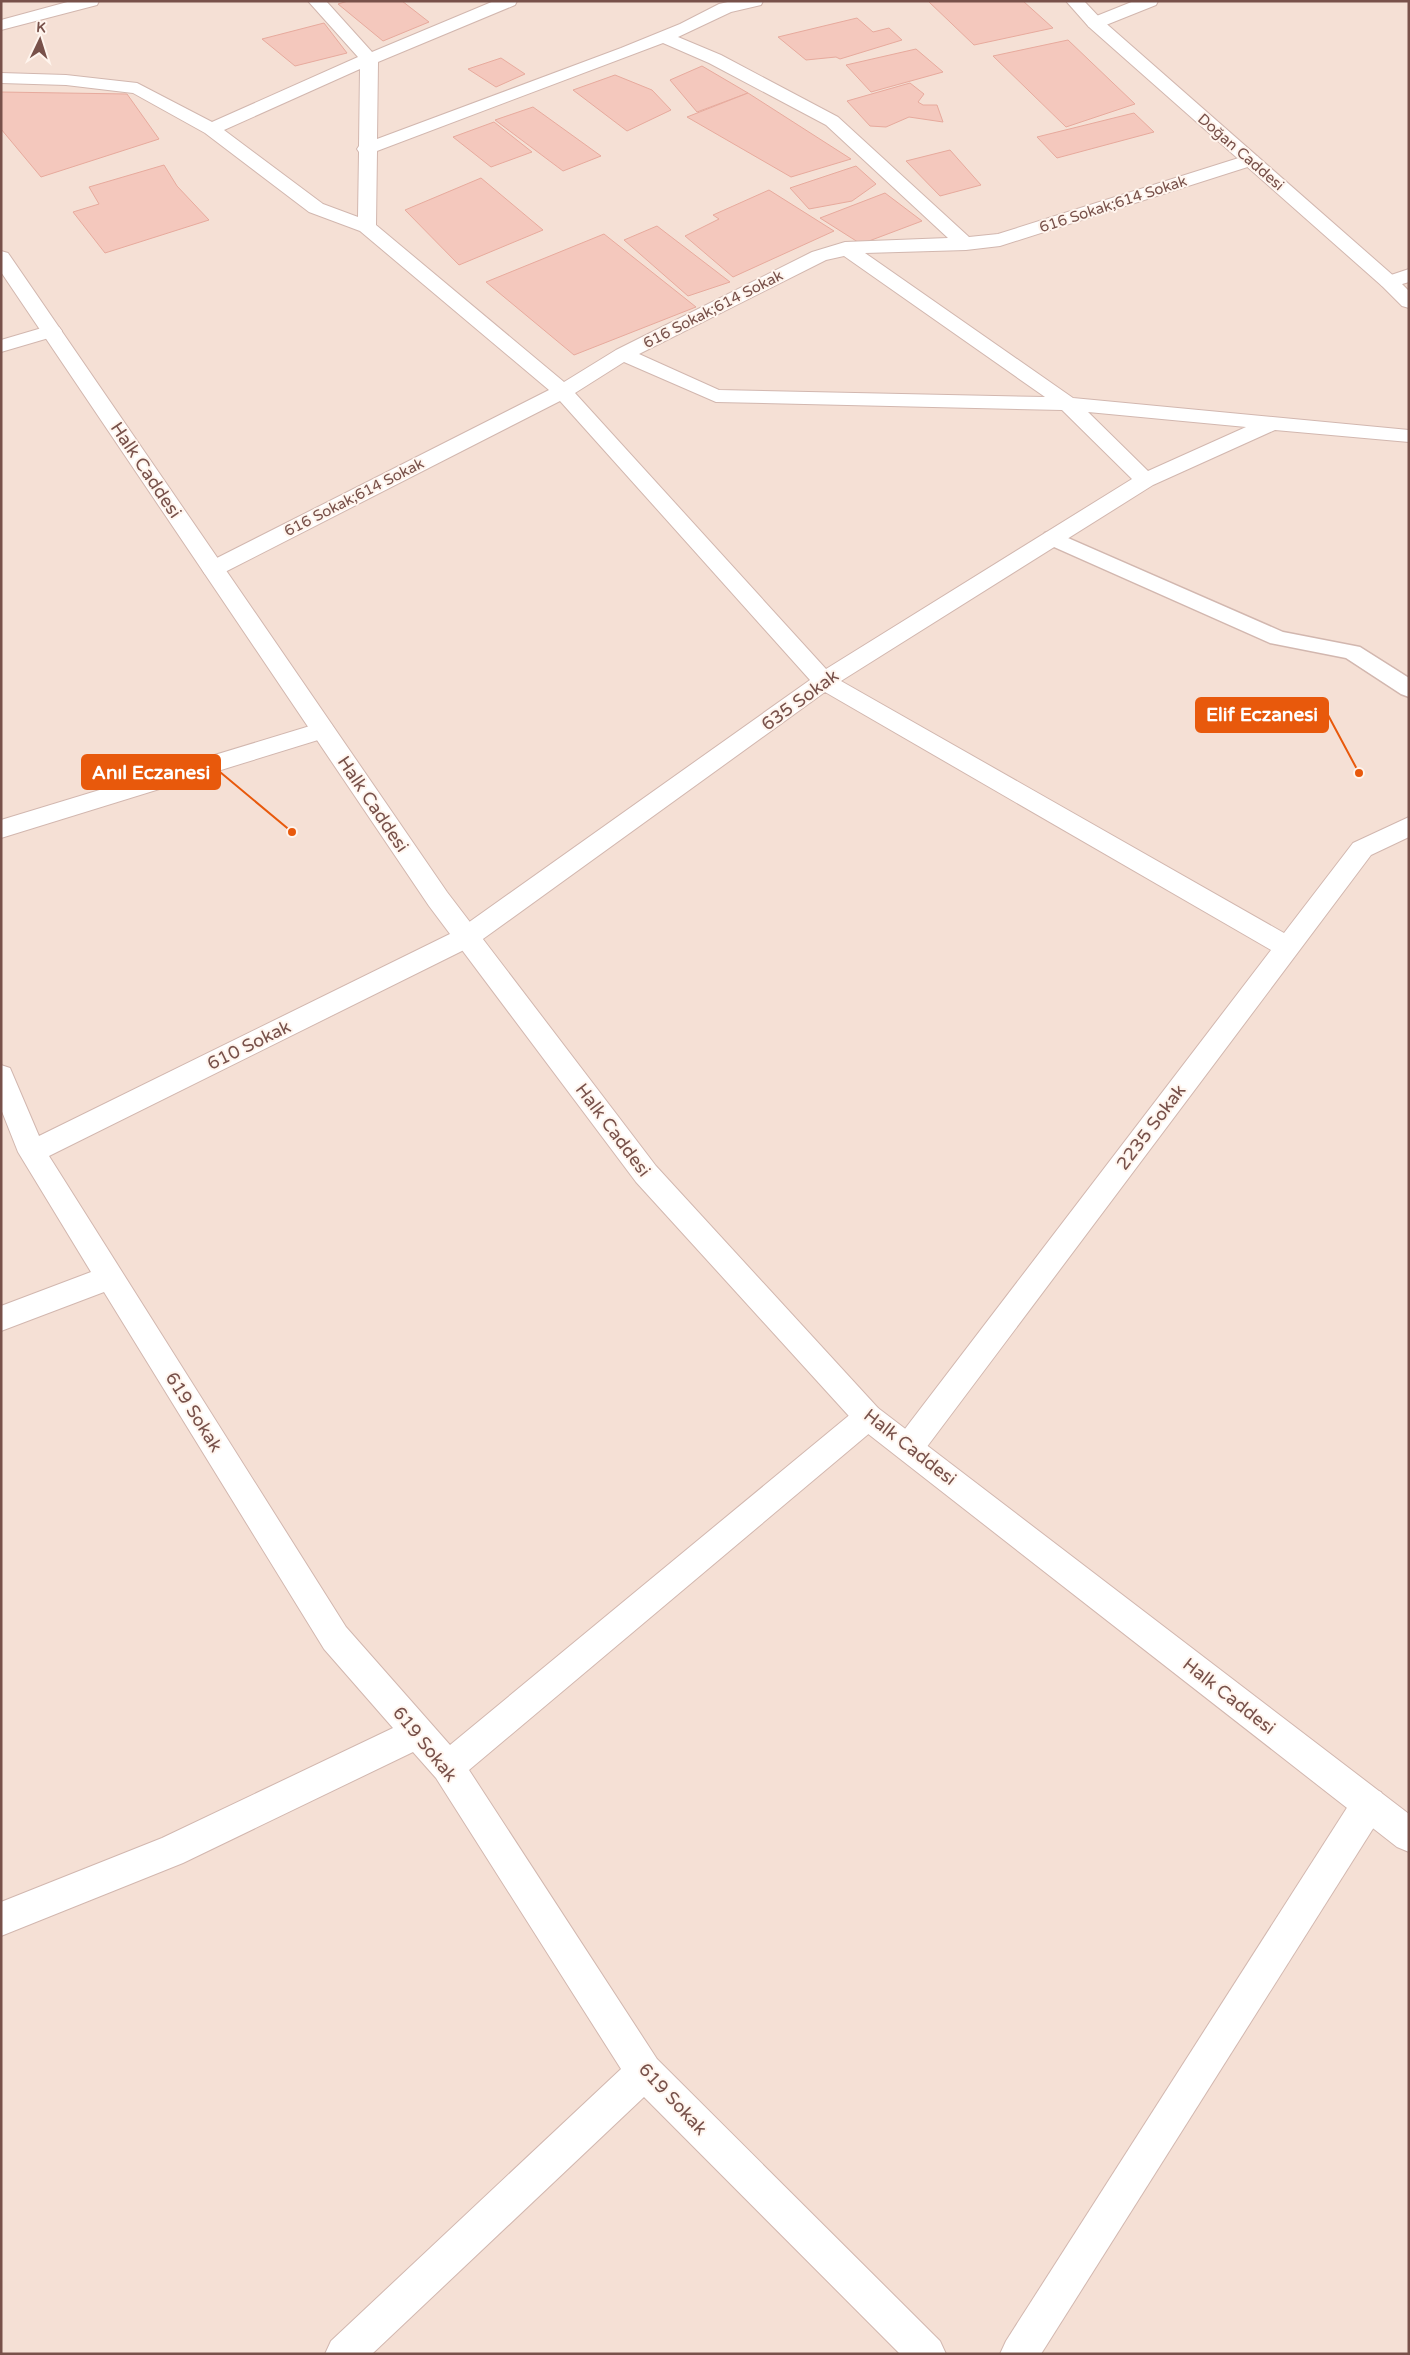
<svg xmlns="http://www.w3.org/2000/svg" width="1410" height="2355" viewBox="0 0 1410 2355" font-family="'Varela Round',sans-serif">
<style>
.residential{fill:#f5e0d5}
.building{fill:#f4c8bd;stroke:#e7aa9d}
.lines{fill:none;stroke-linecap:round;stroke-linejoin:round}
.service-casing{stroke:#d2b7af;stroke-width:3}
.minor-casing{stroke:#d2b7af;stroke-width:2}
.tertiary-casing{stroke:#d2b7af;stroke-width:2}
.service{fill:#fff;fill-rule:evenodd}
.minor{fill:#fff;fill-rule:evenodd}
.tertiary{fill:#fff;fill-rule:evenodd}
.labels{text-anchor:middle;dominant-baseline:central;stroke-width:4;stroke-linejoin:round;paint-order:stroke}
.far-street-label{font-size:15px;fill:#78514a;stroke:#fff5ee}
.street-label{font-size:18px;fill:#78514a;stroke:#fff5ee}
.leader{fill:none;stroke:#e8590c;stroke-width:2}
.callout-dot{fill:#e8590c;stroke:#fff5ee;stroke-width:2}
.callout{fill:#e8590c;stroke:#e8590c;stroke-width:2}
.callout-label{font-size:19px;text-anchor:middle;font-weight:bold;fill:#fff}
</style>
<rect width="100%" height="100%" fill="#fdf0e7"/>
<rect class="residential" x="1" y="1" width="1408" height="2353"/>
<g class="building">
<path d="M348,1H402L429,22L383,41L338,4Z"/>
<path d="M928,1H1023L1053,28L974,45Z"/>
<path d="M857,18L873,32L889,28L902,40L840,59L836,57L806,60L778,37Z"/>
<path d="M324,23L347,53L295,66L262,39Z"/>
<path d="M1068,40L1135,104L1066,127L993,56Z"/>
<path d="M916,49L943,72L871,92L846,65Z"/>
<path d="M501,58L525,74L496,87L468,69Z"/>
<path d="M702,66L748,93L697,112L670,80Z"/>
<path d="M615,75L652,90L671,110L627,131L573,90Z"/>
<path d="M910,83L924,94L918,102L923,105H937L943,122L909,117L886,127L870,126L847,101Z"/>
<path d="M1,92L127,94L159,139L41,177L1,129Z"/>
<path d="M748,93L851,159L791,177L687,117Z"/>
<path d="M533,107L601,156L563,171L495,120Z"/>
<path d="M1134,113L1154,132L1057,158L1037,137Z"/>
<path d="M494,122L532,152L491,167L453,137Z"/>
<path d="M950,150L981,185L940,196L906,161Z"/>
<path d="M164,165L177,186L209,220L105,253L73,212L99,204L89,187Z"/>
<path d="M856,166L876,184L852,201L809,209L790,188Z"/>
<path d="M481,178L543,230L459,265L405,210Z"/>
<path d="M769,190L834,231L733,277L685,236L719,219L713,215Z"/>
<path d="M885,193L922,221L861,244L820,218Z"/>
<path d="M657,226L730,282L688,296L624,240Z"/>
<path d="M604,234L696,307L574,355L486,282Z"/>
</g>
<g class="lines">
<g class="service-casing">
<path id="service" d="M1052,531L1283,632L1360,647L1409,678V697L1401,694L1346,658L1270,643L1045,543L1042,538L1045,533Z"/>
</g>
<g class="minor-casing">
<g id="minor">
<path d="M71,1H99L97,5L1,30V20Z"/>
<path d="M308,1H326L372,52L494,1H517L515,5L378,62L377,139L621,48L680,24L719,4L732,1H763L761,5L731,12L678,37L721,55L838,117L969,237L998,234L1245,156H1257L1260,160L1257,164L1000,246L966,250L865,253L1073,398L1409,430V442L1275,430L1153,485L841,681L1284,933L1353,843L1409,817V837L1371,855L920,1456L909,1460L898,1456L894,1447L898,1438L1271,950L825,692L476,944L49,1156L346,1627L450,1745L858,1408L868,1404L878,1408L883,1417L878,1426L469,1770L657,2059L940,2341L946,2354H900L644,2097L372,2354H325L331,2341L621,2069L436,1778L413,1752L183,1863L1,1936V1902L162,1838L393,1728L324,1649L104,1292L1,1331V1306L91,1272L18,1152L1,1109V1065L10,1068L39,1136L458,930L810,680L560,401L221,574L213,576L205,574L202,569L205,564L549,390L360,231L309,212L205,133L133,93L66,85L1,83V73L66,75L137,83L212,122L358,57ZM663,43L709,63L826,125L948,238L845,242L812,252L616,350L564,382L376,225L377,151ZM360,69L359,146L357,149L359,152L358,217L323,204L224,130ZM844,256L1045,397L719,390L639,354L826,260ZM624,362L716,402L1062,410L1132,479L826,669L575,393ZM1088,412L1246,427L1148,471Z"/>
<path d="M1134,1H1158L1156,5L1101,27H1089L1086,23L1089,19Z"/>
<path d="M1409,269V282L1389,288L1382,286L1379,282L1382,278Z"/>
<path d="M52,325L59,327L62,331L59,335L1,352V340Z"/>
<path d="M323,722L331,724L335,730L331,736L1,838V820Z"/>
<path d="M1369,1788L1381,1792L1386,1804L1381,1816L1041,2354H1000L1006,2341L1357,1792Z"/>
</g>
</g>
<g class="tertiary-casing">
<g id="tertiary">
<path d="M1066,1H1084L1101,19L1396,278L1409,291V308L1402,306L1382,286L1089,27Z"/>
<path d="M1,251L8,253L447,892L656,1166L878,1408L1409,1814V1852L1397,1847L858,1426L636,1182L429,906L1,272Z"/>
</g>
</g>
<use href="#service" class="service"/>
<use href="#minor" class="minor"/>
<use href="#tertiary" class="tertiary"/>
</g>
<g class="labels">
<g class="far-street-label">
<text transform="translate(1241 152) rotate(41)">Doğan Caddesi</text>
<text transform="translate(1113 204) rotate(-18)">616 Sokak;614 Sokak</text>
<text transform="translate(713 309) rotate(-27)">616 Sokak;614 Sokak</text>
<text transform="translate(354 497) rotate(-27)">616 Sokak;614 Sokak</text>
</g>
<g class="street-label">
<text transform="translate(146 470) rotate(56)">Halk Caddesi</text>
<text transform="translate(800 700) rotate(-36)">635 Sokak</text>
<text transform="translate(373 804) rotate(56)">Halk Caddesi</text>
<text transform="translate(249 1045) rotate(-26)">610 Sokak</text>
<text transform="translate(1151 1127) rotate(-53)">2235 Sokak</text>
<text transform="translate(613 1130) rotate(53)">Halk Caddesi</text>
<text transform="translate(194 1412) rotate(58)">619 Sokak</text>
<text transform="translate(910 1447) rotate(38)">Halk Caddesi</text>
<text transform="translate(1229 1696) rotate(38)">Halk Caddesi</text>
<text transform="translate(425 1744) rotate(51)">619 Sokak</text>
<text transform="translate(673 2099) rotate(47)">619 Sokak</text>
</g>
</g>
<path class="leader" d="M1359 773L1328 715M292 832L220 772"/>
<g class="callout-dot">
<circle cx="1359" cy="773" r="5"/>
<circle cx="292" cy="832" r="5"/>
</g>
<g class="callout">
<rect x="1196" y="698" width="132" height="34" rx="5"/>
<rect x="82" y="755" width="138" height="34" rx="5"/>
</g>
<g class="callout-label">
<text x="1262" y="721">Elif Eczanesi</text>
<text x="151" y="779">Anıl Eczanesi</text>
</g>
<rect width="1410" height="2355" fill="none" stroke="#78514a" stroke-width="5"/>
<g transform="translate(40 40) rotate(4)" stroke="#fff5ee" stroke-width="4" paint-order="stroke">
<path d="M0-4L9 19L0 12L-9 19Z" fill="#78514a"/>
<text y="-8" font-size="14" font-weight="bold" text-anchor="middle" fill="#78514a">K</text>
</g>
</svg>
